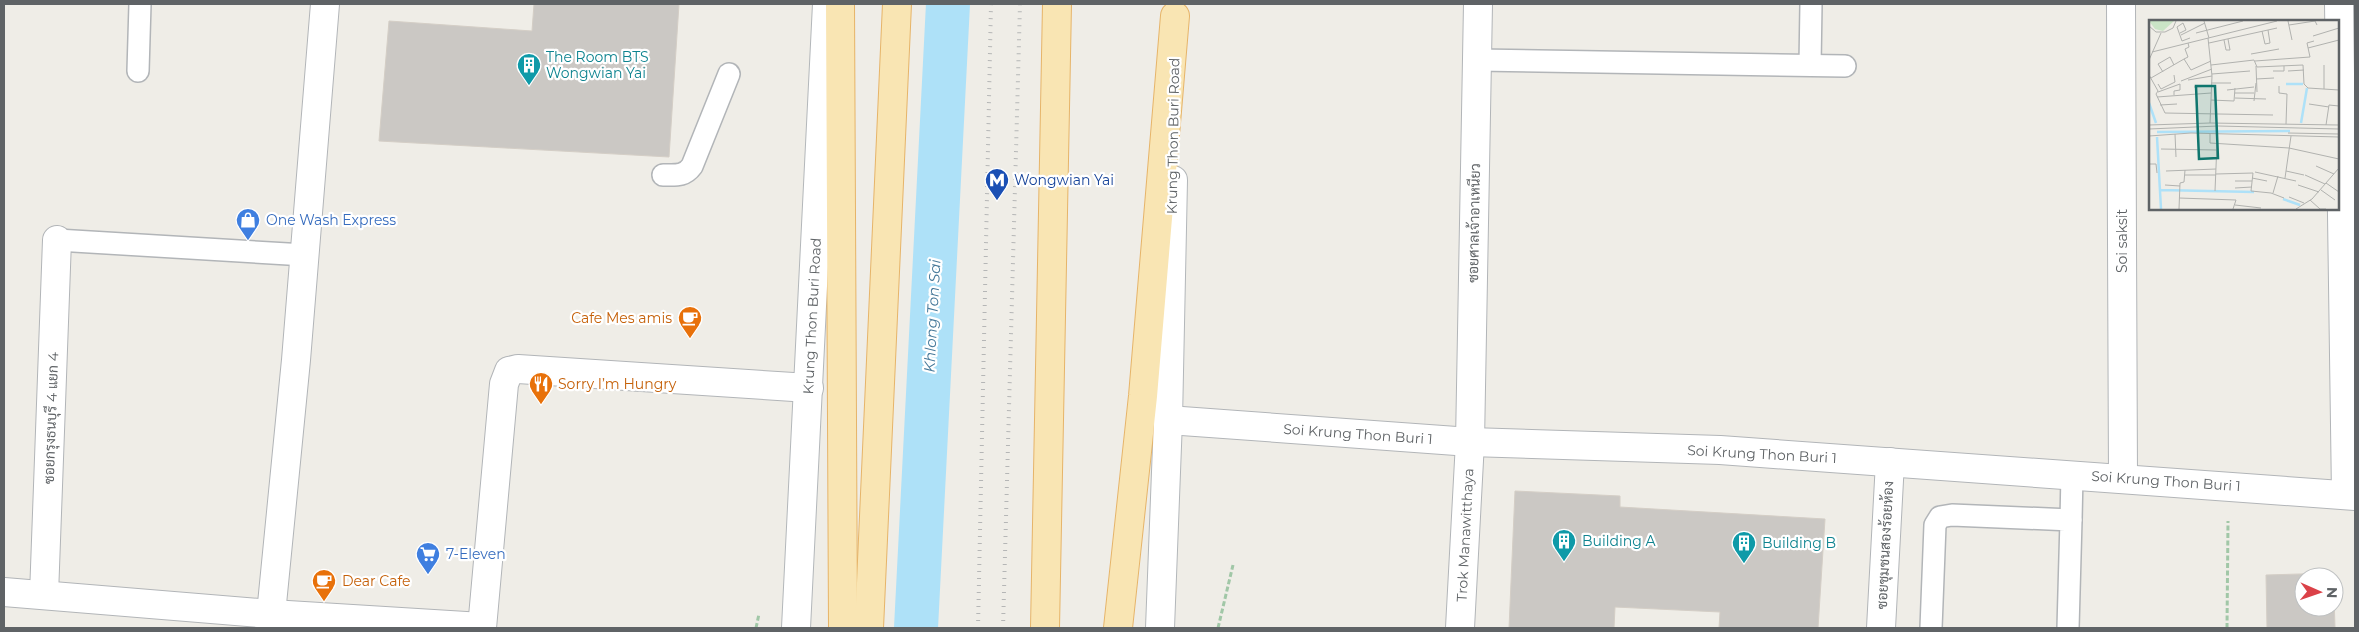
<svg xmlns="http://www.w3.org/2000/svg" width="2359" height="632" viewBox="0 0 2359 632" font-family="Montserrat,Sarabun,sans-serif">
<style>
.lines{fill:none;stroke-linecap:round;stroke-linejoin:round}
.canal{stroke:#aee1f8;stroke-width:44}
.building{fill:#cbc8c4;stroke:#d4cec6}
.lane-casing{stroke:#b2b5b8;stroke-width:24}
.street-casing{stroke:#b2b5b8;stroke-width:30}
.secondary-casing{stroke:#b3b7ba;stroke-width:30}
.primary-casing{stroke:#e6b469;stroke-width:30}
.path{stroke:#a1c7a7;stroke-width:3;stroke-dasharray:5 2.5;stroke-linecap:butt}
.lane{stroke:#fff;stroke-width:21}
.street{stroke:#fff;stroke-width:28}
.secondary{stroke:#fff;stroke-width:28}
.primary{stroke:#f9e5b3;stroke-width:28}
.rail{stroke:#b5b6b6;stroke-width:4;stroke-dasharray:1 6;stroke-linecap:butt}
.labels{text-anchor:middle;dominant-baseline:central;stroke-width:4.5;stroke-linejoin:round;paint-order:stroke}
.culture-label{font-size:14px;fill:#0d838f;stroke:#fff;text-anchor:start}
.street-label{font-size:14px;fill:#5f6366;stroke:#fff}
.transit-label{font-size:14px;fill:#164399;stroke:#fff;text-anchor:start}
.shop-label{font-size:14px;fill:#366cbe;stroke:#fff;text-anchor:start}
.food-label{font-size:14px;fill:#c56008;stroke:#fff;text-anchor:start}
.water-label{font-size:15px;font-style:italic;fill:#457899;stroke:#fff}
.inset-river{fill:none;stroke:#aee1f8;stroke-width:2.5}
.inset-road{fill:none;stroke:#b1b2af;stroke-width:1}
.view{fill:#0f766e;fill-opacity:0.15;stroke:#0f766e;stroke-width:2.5}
.inset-edge{fill:none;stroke:#5f6366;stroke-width:2.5}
</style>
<rect width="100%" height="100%" fill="#efede7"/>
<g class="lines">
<path class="canal" d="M916,628L948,4"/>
</g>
<g class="building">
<path d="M534,4H679L669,157L379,141L389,21L532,31Z"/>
<path d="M1515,491L1620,496V507L1825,519L1818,628H1719L1720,612L1615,607L1614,628H1509Z"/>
<path d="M2333,573V577H2304V607H2334V596L2335,628H2267L2266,575Z"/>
</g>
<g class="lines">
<g class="lane-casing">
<g id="lane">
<path d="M1477,60L1845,66"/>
<path d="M1810,65L1811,4"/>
<path d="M138,71L140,4"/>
<path d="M663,175C675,175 684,177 692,166L729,74"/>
<path d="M57,240L305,255"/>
<path d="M2071,520L2072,475"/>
<path d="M1931,628L1935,525L1940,517L1952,515L2071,520L2068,628"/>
</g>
</g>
<g class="street-casing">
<g id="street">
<path d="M2121,4L2123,478"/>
<path d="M2339,4L2346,495"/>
<path d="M1168,420L1470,442L1720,450L2355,496"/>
<path d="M4,592L271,614L482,627"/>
<path d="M44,595L57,240"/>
<path d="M271,614L296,360L325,4"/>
<path d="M482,628L504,384L509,371L518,369L809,388"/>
<path d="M1460,628L1470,442L1478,4"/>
<path d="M1881,628L1890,462"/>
</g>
</g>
<g class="secondary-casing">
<g id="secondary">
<path d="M796,628L827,4"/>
<path d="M1160,628L1168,420L1173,180"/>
</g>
</g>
<g class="primary-casing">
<g id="primary">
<path d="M840,4L843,628"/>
<path d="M869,628L897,4"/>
<path d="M1045,628L1057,4"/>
<path d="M1118,628L1143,396L1175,16"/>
</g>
</g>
<g class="path">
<path d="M756,628L759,614"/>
<path d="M1218,628L1233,565"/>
<path d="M2227,628L2228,521"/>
</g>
<use href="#lane" class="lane"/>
<use href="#street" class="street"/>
<use href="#secondary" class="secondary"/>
<use href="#primary" class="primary"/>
<g class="rail">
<path d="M978,628L991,4"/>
<path d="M1003,628L1020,4"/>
</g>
</g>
<defs>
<g id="building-pin" transform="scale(1.25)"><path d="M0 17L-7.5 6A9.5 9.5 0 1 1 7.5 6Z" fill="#0f9aa8" stroke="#fff"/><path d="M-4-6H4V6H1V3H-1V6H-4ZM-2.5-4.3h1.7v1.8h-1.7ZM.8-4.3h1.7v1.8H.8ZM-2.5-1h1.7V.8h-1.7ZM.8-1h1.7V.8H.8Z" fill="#fff"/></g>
<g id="metro-pin" transform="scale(1.25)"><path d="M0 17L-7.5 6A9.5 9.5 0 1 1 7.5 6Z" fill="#1a4fb4" stroke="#fff"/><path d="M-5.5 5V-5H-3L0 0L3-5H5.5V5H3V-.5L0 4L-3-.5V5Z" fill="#fff"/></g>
<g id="shop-pin" transform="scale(1.25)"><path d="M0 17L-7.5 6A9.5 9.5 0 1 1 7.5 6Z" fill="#3f7fe0" stroke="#fff"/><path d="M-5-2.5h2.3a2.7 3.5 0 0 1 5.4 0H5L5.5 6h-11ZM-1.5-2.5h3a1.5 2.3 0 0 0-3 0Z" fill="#fff"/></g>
<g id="cafe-pin" transform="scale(1.25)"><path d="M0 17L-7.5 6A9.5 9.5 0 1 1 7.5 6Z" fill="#e8710a" stroke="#fff"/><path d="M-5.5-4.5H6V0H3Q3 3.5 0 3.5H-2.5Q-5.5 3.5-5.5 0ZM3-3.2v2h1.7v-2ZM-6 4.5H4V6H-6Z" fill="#fff"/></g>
<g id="restaurant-pin" transform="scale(1.25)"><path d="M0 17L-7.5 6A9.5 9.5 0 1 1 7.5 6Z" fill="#e8710a" stroke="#fff"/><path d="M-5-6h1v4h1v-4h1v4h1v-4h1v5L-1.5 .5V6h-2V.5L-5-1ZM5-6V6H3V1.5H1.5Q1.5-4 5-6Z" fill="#fff"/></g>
<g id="supermarket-pin" transform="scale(1.25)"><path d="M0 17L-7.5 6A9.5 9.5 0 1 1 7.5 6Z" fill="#3f7fe0" stroke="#fff"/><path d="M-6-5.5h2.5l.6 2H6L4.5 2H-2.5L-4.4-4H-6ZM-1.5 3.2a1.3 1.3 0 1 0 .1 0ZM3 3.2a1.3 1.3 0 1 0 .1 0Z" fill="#fff"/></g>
</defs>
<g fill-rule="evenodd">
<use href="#building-pin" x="529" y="65"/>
<use href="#metro-pin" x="997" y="180"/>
<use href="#shop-pin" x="248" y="220"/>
<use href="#cafe-pin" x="690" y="318"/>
<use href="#restaurant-pin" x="541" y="384"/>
<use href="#building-pin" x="1564" y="541"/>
<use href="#building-pin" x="1744" y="543"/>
<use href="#supermarket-pin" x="428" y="554"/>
<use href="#cafe-pin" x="324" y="581"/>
</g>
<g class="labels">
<g class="culture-label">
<text x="546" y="57">The Room BTS<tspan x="546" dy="16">Wongwian Yai</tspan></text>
<text x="1582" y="541">Building A</text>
<text x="1762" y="543">Building B</text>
</g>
<g class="street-label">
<text transform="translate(1173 136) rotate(-89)">Krung Thon Buri Road</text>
<text transform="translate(1474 223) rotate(-89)">ซอยศาลเจ้าอาเหนียว</text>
<text transform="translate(2122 241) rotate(-90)">Soi saksit</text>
<text transform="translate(812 316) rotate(-87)">Krung Thon Buri Road</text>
<text transform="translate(51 418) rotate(-88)">ซอยกรุงธนบุรี 4 แยก 4</text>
<text transform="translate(1358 434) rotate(4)">Soi Krung Thon Buri 1</text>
<text transform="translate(1762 454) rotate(3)">Soi Krung Thon Buri 1</text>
<text transform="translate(2166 481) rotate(4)">Soi Krung Thon Buri 1</text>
<text transform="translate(1465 535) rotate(-87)">Trok Manawitthaya</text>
<text transform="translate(1885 545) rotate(-87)">ซอยชุมชนสองร้อยห้อง</text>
</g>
<g class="transit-label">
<text x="1014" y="180">Wongwian Yai</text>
</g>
<g class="shop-label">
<text x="266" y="220">One Wash Express</text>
<text x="446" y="554">7-Eleven</text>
</g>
<g class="food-label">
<text x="672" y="318" text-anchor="end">Cafe Mes amis</text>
<text x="558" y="384">Sorry I’m Hungry</text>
<text x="342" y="581">Dear Cafe</text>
</g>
<g class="water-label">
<text transform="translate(932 316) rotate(-87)">Khlong Ton Sai</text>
</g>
</g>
<g transform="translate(2149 20)">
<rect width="190" height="190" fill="#efede7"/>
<path d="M0,1H25L14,11L6,9Z" fill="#cae4c6"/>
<path class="inset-river" d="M137,64H154M0,83L7,103M152,103L158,68M8,112L141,111M8,117L12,189M12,170L105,172M134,179L151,185"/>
<path class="inset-road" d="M55,1L60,18M139,1L143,20M140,5L166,1L168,5M0,6L7,12H16L24,8L27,1M113,11L116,24L121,23L119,10M31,13L37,10L34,3L28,7L33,21L41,18M47,13L94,1M32,15L56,3M164,16L190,8M59,18L63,56L61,103M75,20L77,30H81L79,19M60,23L128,8M159,28L190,20M3,32L128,1M102,34L130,29M35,39L39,37L36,29L40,27L39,23M0,40L12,13M106,41L161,37L158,23L165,21M62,45L105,40L108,47L154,45L155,64L159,68L190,70M175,45V69M107,46L108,72M124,51H135V46M139,51L155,50M14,52L9,44L21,37L25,45M63,54L101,51M0,55L9,71L7,74L16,93L124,95M2,58L35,39L42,50L62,41M107,59L125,58M39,60L63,56M32,61L63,49M62,63H82M9,64L12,69L26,62L25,55M130,66V73L138,74L137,104M45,67L62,66M78,70L105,67M9,72L31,64V70L25,71V75M86,73H105M8,77L62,73M86,78L117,79M62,80L85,81L86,68M105,81L107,63M160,84L180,87M11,85L28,84M0,105L61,103L190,105M177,105L180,85L190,86M0,109L69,106L190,109M139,113L190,114M26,114L27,137M61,114V123L140,128L190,139M0,116L42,113L190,117M12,129L68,130M0,144H7L8,153M167,146L185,154M17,151L67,149M137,151L155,155M106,152L147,161M67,154L104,153L102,171L122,173L135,178M36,155H67M156,155L176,164M103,158L118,161M136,158L142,116M86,161H103M177,163L190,172M16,165L31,166M149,165L170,172M86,168L103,167M172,170L186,180M66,171L68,123M124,173L129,156M140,177L155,183M30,178L87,180L84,189M161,180L171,189H177M86,185L112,188M30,189L31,163L35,162L36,150M147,189L163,179L190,148"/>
<path class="view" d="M47,66H66L69,138L50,139Z"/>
<rect width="190" height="190" class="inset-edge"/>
</g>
<rect width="2359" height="632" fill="none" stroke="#5f6366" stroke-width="10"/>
<g transform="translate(2319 592) rotate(92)"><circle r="24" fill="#ffffff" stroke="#bfc1c2"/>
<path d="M0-4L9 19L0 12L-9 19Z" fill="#db4148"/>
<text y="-8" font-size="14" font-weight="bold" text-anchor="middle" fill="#5f6366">N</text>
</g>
</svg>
